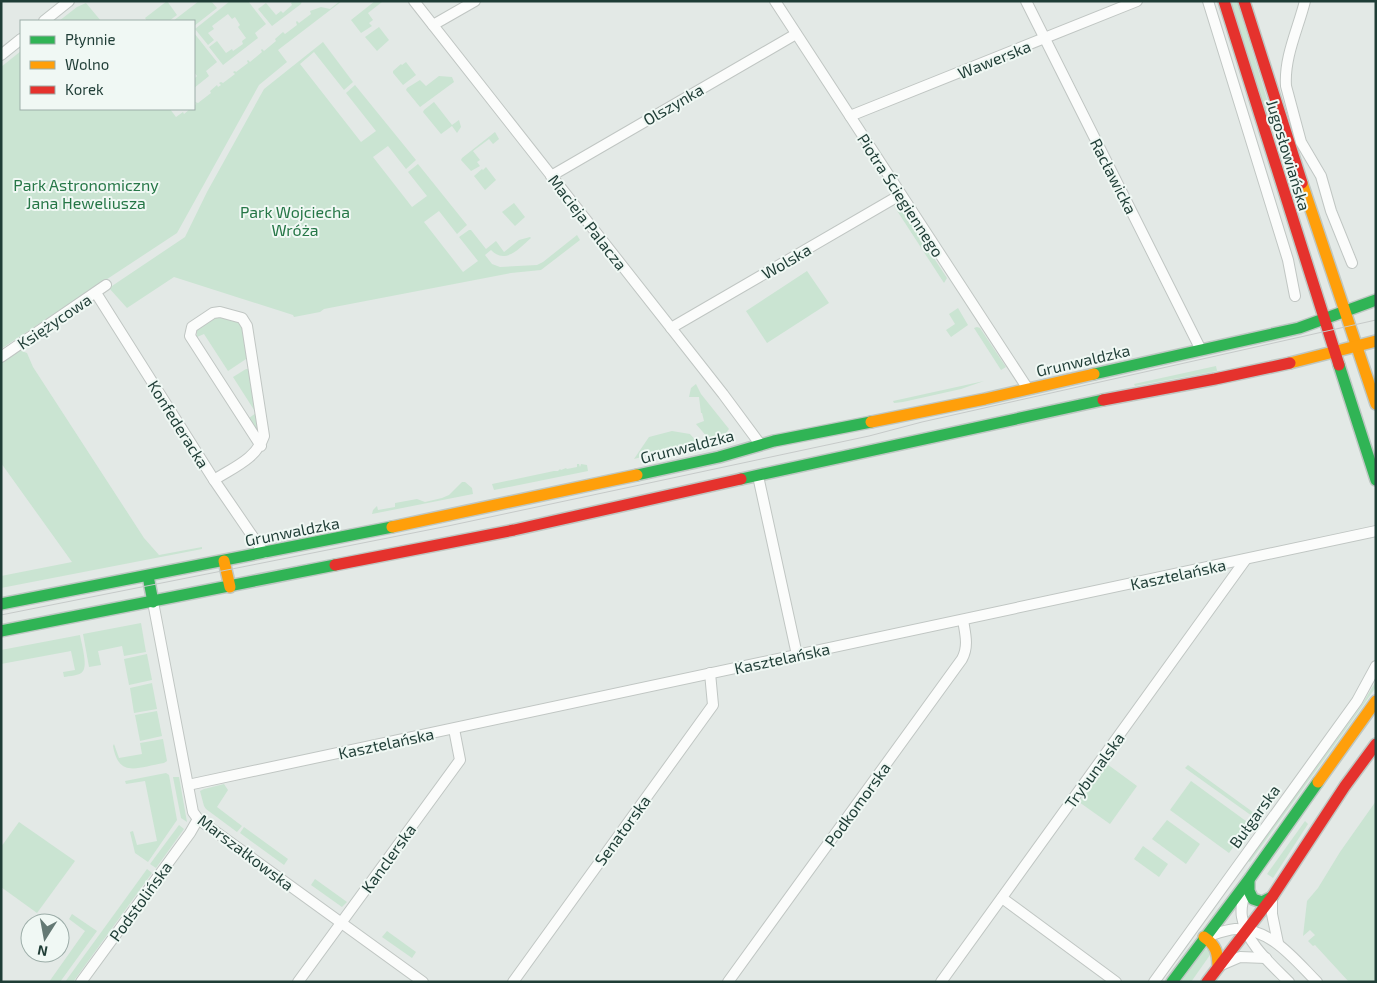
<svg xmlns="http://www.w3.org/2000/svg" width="1377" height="983" viewBox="0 0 1377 983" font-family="'Exo 2',sans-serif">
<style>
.green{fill:#cae4d2}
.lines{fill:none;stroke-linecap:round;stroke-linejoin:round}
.street-casing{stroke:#c0c6c3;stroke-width:12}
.fast-casing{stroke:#bec7c3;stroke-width:14}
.slow-casing{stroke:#bec7c3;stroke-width:14}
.jam-casing{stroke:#bec7c3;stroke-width:14}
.street{stroke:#fbfcfb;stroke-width:10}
.fast{stroke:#30b455;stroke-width:11}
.slow{stroke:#ff9f0a;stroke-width:11}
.jam{stroke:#e5322d;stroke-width:11}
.tram{stroke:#c6cac9;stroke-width:1}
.labels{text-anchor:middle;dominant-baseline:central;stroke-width:4;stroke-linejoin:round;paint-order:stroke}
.street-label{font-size:16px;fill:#1f3d36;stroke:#f0f8f4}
.park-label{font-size:16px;fill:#267747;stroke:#f0f8f4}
</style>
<rect width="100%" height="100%" fill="#e3e9e6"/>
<g class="green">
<path d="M167,1L177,15L169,21H147L145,18Z"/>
<path d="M199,1H211L217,8L194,26V21H173Z"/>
<path d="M230,1H248L266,24L255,33L258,38L223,65L209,47L217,41L226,53L232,49L233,51L243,44L242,41L246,38L238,27L240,25L235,17L232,19L228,14L212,26L214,29L208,33L214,40L208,45L195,29Z"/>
<path d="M293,1H302L301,4L272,26L258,9L266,3L276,15L281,11L283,13L292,5L291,3Z"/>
<path d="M340,1H342L278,50L287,62L259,85L177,233L1,349V67L21,51V109H170L176,117L183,112L184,114L190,109H194V106L196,104L195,102L198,103L211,93L210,91L217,85L218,87L221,85L219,83L221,82L223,83L235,74L233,72L235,71L236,72L248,63L247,61L248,60L250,62L262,52L261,50L262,49L264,51L276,41L275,39L283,32L285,34L297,25L296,22L297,21L299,23L311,14L310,11L321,7L330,9Z"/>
<path d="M375,1L382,2L368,13L373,20L369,23L372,26L361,33L351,20Z"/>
<path d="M1230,1H1237L1285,158L1271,125H1269Z"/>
<path d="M86,3L101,21H59L77,7Z"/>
<path d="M379,27L389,40L377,51L365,37Z"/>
<path d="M194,33L217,62L206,71L209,76L194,88V79L197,76L194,72Z"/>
<path d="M323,42L353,82L344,90L314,52L300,64L361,142L376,131L346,93L355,85L416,160L406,169L388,146L373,157L412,207L427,196L408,172L418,164L467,225L457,234L439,211L424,222L463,272L478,261L459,237L469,230H471L486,249L496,241L504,252L519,240L530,237L531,238C520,248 505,265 491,250L485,255L492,264L500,267L537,265L543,262L577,235L580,240L541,270L511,273L324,309L320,312L294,317L293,315L174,277L127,308L109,288L185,237L207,192L264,89Z"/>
<path d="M406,62L416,75L403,85L393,73V71L401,64L402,65Z"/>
<path d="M439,76L452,77L454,82L420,107L406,90L407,88L420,80L426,86Z"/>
<path d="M434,102L452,125L459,120L461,127L457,133L452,126L441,134L423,112L424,110Z"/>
<path d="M495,132L499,139L493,144L489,139L473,151L480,160L477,162L480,166L471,171L461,160L462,158Z"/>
<path d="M486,167L496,180L485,190L474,176L482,169L483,170Z"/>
<path d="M514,203L525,217L515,226L502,212Z"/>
<path d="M894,206L903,211L947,278L944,283Z"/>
<path d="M807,271L829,303L767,343L746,311Z"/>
<path d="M958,308L968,325L951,337L946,330L955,324L949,314Z"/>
<path d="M215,316L242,323L249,357L228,371L204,334L197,337V329Z"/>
<path d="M977,327L980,328L1006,367L1001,370L974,328Z"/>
<path d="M19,350L27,353L33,367L144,538L159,555L202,547V549L1,588V576L72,562L1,463V362Z"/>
<path d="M1216,366L1217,371L1135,386L1134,384Z"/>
<path d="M246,369H250L258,432L249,418L256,413L233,377Z"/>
<path d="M984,381L961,389L903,402L894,403L893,401Z"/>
<path d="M696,384L701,394L729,429L726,433L708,438L696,424L704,421L702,413H701L699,397H689L691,388Z"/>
<path d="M672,431L690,434L697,442L634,459L649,437Z"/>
<path d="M577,464H579L580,467L581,464L587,465L588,471L494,490L492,484L554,471H558L560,469L561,470L566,468L567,469L577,467Z"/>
<path d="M462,482H465L472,488L473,494L372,514L373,510L377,506L378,510L395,507V503L417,499L425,502L442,498L449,495Z"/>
<path d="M141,623L146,652L124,656L122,646L98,651L101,665L89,667L83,634Z"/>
<path d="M80,635C81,642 88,665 83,671C80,676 69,676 64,677L63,672L75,670L71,651L1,664V650Z"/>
<path d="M147,654L152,680L129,685L124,659Z"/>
<path d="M1376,681V687L1362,707L1250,862L1248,861L1361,706Z"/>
<path d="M152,683L157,709L134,713L130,688Z"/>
<path d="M157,711L162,736L140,741L135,715Z"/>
<path d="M163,739L167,761L164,763C138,767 119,779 113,746L114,744L119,758L142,754L140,743Z"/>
<path d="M1107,764L1137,786L1110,824L1079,802Z"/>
<path d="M1188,765L1261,818L1259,821L1185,768Z"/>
<path d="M166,773L169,775L177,820L148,862L135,853L130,832L133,831L137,845L157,841L145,781L126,784L125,781Z"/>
<path d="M173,777H179L187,822L181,818Z"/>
<path d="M1191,781L1250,824L1229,853L1170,810Z"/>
<path d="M224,784L228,790L217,807L242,826L237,832L206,809L204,806L200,791L204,789Z"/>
<path d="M1376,801V982H1349L1315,945L1313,946L1308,941L1315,935L1310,930L1303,936L1307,901L1318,888L1340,852Z"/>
<path d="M1167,820L1200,844L1186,864L1152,839Z"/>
<path d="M1305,821L1308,824L1273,878L1267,874Z"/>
<path d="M19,822L75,861L37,913L1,887V847Z"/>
<path d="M179,825L184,829L156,868L150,864Z"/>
<path d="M244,827L288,859L284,865L240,833Z"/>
<path d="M1143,846L1168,864L1159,877L1134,859Z"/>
<path d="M147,869L152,873L73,982H65Z"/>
<path d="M315,879L347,902L342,907L311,885Z"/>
<path d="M72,914L97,931L60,982H49L85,931L69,919Z"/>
<path d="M387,931L416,952L412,958L382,937Z"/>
<path d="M1207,949L1211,952L1210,955L1191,982H1181L1204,950Z"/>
</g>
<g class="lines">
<g class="street-casing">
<g id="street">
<path d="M414,1L723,394L760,444"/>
<path d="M775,1L1028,389"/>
<path d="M1026,1L1201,350"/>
<path d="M1208,1L1288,260L1295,296"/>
<path d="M1305,1C1298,29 1284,57 1286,86L1301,142L1321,176L1331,211L1352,263"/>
<path d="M44,21L69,1"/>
<path d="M433,25L475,1"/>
<path d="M1,55L21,39"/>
<path d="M850,116L1137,1"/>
<path d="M551,176L796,34"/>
<path d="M96,293L214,480L264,553"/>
<path d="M671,328L900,195"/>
<path d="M1,357L106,285"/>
<path d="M758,476L797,655"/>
<path d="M214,480C234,467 256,459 264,436L247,326L242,318L220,312L213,313L192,327L190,336L261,446"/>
<path d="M153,602L193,812L198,819L423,982"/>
<path d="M188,785L1376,531"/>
<path d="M1247,886C1244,896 1240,906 1242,917C1246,943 1271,964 1289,982"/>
<path d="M1272,897V914L1278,943"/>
<path d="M1002,898L1116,982"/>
<path d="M1205,937C1215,934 1225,930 1235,929C1271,928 1294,959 1317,982"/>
<path d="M1219,966L1240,957L1266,958"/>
<path d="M81,982L190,833L198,819"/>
<path d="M298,982L460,760L454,729"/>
<path d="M513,982L713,705L710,673"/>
<path d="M728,982L962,659C969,646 965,633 963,620"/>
<path d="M941,982L1246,559"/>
<path d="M1154,982L1357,701L1376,666"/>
</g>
</g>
<g class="fast-casing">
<g id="fast">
<path d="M1339,365L1376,480"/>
<path d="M1094,374L1299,328L1376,300"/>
<path d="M637,475L719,457L774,441L871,422"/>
<path d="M741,479L1103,400"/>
<path d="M148,576L153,602"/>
<path d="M1,604L392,527"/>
<path d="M1,631L335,565"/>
<path d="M1249,881V891L1253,899L1262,902L1272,897"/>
<path d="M1172,982L1250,878L1318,782"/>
</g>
</g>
<g class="slow-casing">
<g id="slow">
<path d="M1302,183L1376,404"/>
<path d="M1290,363L1376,341"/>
<path d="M871,422L985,399L1094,374"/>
<path d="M392,527L637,475"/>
<path d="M224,561L230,587"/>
<path d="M1318,782L1376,701"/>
<path d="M1204,937C1216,945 1218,953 1218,967"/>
</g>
</g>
<g class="jam-casing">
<g id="jam">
<path d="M1224,1L1339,365"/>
<path d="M1244,1L1302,183"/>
<path d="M1103,400L1215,379L1290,363"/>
<path d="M335,565L514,530L741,479"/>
<path d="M1207,982L1272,897L1345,786L1376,744"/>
</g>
</g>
<use href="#street" class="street"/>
<use href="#fast" class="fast"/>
<use href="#slow" class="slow"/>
<use href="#jam" class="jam"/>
<path class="tram" d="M1,615L448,526L869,436L922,422L1376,320"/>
</g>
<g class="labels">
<g class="street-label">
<text transform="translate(994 59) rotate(-22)">Wawerska</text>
<text transform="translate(673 104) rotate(-30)">Olszynka</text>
<text transform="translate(1289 155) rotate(73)">Jugosłowiańska</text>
<text transform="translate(1114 176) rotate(63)">Racławicka</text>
<text transform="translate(901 195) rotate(57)">Piotra Ściegiennego</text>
<text transform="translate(588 222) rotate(52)">Macieja Palacza</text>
<text transform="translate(786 261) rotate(-30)">Wolska</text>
<text transform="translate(54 321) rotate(-34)">Księżycowa</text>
<text transform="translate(1083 360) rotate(-13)">Grunwaldzka</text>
<text transform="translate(179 424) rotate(58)">Konfederacka</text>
<text transform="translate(687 446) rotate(-14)">Grunwaldzka</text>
<text transform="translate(292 531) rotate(-11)">Grunwaldzka</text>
<text transform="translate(1178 574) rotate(-12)">Kasztelańska</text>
<text transform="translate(782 658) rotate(-12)">Kasztelańska</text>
<text transform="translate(386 743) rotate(-12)">Kasztelańska</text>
<text transform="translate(1094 770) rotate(-54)">Trybunalska</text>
<text transform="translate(857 804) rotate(-54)">Podkomorska</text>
<text transform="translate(1254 816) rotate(-54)">Bułgarska</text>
<text transform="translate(622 830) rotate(-54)">Senatorska</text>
<text transform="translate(246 852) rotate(37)">Marszałkowska</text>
<text transform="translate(388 858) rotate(-54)">Kanclerska</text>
<text transform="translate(140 901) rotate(-54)">Podstolińska</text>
</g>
<g class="park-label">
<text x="86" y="184">Park Astronomiczny<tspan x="86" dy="18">Jana Heweliusza</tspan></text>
<text x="295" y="211">Park Wojciecha<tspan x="295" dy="18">Wróża</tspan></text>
</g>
</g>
<rect width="1377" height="983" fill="none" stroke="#1f3d36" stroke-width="5"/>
<rect x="20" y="20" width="175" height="90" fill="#f0f8f4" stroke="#9cada8"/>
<rect x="30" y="36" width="25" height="8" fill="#30b455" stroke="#9cada8"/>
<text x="65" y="45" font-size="15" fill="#1f3d36">Płynnie</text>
<rect x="30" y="61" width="25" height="8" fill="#ff9f0a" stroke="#9cada8"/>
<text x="65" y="70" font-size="15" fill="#1f3d36">Wolno</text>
<rect x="30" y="86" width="25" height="8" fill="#e5322d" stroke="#9cada8"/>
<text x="65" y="95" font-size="15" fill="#1f3d36">Korek</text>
<g transform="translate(45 938) rotate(191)"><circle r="24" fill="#f0f8f4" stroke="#9cada8"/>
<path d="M0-4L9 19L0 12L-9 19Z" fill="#647974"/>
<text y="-8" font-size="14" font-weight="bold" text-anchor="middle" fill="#1f3d36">N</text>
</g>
</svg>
